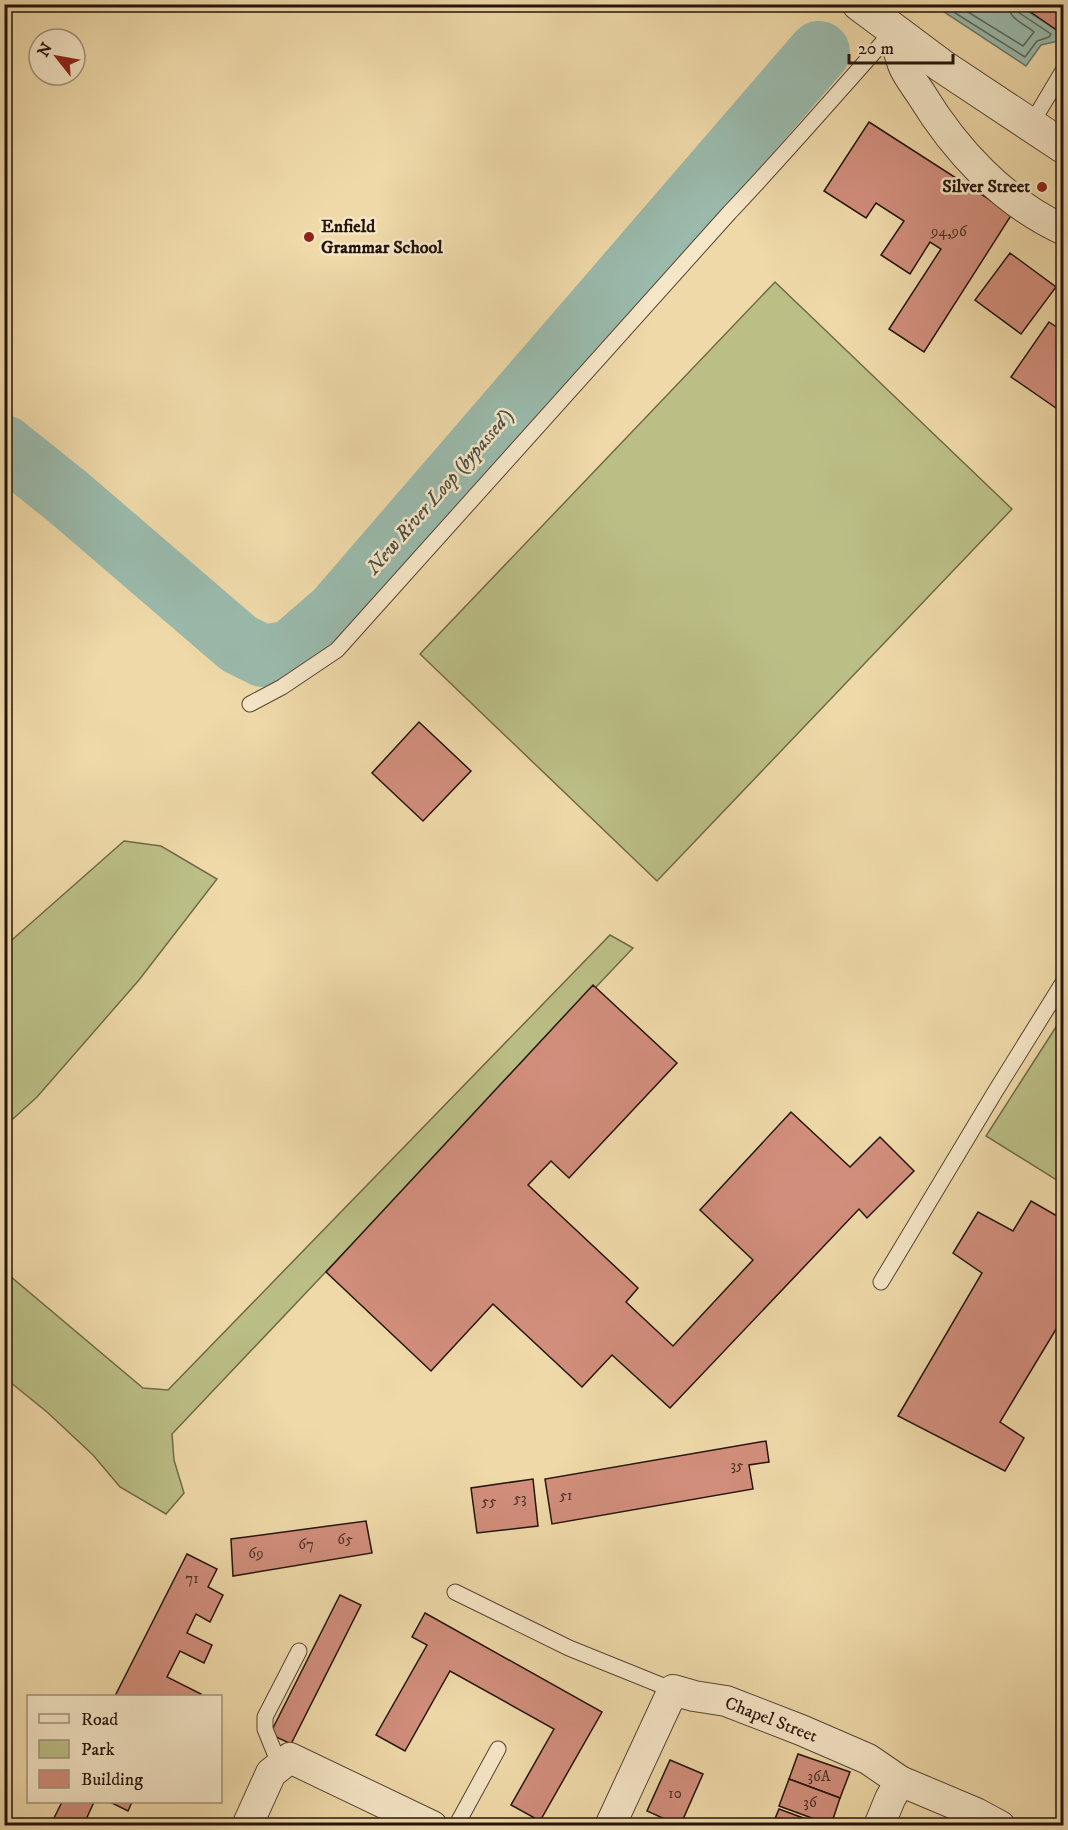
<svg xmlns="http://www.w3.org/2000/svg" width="1068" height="1830" viewBox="0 0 1068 1830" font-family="'IM FELL DW Pica',serif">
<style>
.green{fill:#bbbf86;stroke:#706a48;stroke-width:1.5}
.water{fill:#9abaac;stroke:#6b786c;stroke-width:1.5}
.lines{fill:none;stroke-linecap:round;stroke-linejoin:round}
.shore{stroke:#5f675c;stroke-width:1.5}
.river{stroke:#9abaac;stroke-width:62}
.building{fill:#d18e7c;stroke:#24140b;stroke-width:1.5}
.service-casing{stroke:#574532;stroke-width:17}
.minor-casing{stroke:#574532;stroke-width:32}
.tertiary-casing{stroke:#574532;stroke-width:35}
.service{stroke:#f5e6c7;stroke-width:15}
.minor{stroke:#f5e6c7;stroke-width:30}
.tertiary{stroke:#f5e6c7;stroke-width:33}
.poi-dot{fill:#8f2418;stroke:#f5e6c7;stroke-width:2}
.labels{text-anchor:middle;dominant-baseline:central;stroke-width:5;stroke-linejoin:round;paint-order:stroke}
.number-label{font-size:15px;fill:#4f3227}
.poi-label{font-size:18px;font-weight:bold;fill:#24140b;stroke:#f5e6c7;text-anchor:end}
.street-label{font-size:18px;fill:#24140b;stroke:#f5e6c7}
.water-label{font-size:20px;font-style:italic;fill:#4d4e43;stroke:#f5e6c7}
</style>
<rect width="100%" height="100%" fill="#efd9a9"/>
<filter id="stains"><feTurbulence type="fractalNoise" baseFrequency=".00333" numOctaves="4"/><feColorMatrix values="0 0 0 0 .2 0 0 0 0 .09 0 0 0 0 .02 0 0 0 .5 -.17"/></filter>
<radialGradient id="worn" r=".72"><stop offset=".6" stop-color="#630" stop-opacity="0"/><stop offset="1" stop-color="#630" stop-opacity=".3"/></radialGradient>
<g class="green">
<path d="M775,282L1012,509L657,881L420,654Z"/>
<path d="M124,841L161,846L217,879L139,980L37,1097L5,1126V946Z"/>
<path d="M610,935L633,948L172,1434L174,1460L184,1493L166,1514L120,1487L93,1455L47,1412L5,1378L4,1271L143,1388L168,1390Z"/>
<path d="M1063,1016V1184L986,1136Z"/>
</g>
<path class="water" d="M932,4L1018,5L1057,30H1060L1063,24V40L1041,45L1026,66Z"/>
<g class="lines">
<g class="shore">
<path d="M941,4L1025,57L1037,41L1049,37L1051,34L1018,12L1016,4"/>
<path d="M955,4L1023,46L1034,32C1023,23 1009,19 1008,4"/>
</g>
<path class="river" d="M4,446L69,498L239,644L263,656L291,651L336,612L819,52"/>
</g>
<g class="building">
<path d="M1019,4H1064V23L1058,31Z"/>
<path d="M869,122L1012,214L924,352L889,329L941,249L930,242L910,274L881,255L904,221L876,203L866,218L824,191Z"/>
<path d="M1010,253L1056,287L1021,334L975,300Z"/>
<path d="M1049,322L1064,332V397L1056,408L1011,377Z"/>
<path d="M419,722L471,771L423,821L372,773Z"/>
<path d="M593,985L677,1063L569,1178L551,1161L528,1185L638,1288L626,1302L673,1346L753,1260L700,1210L791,1112L850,1167L880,1137L914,1171L867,1218L859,1209L670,1408L612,1355L582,1387L493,1304L431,1371L326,1272Z"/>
<path d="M1031,1201L1064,1220V1316L1000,1422L1024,1438L1005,1471L898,1416L982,1273L953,1253L978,1212L1013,1231Z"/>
<path d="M766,1441L769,1462L749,1465L753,1489L552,1524L545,1479Z"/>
<path d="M533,1479L538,1526L477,1533L471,1488Z"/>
<path d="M366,1521L372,1553L233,1576L231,1539Z"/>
<path d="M187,1554L217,1569L208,1587L223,1595L210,1622L196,1614L187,1633L212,1645L204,1663L180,1651L167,1677L201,1694L199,1696H115Z"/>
<path d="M340,1595L361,1605L291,1744L270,1734Z"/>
<path d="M425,1613L602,1712L540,1821L511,1805L554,1729L450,1671L405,1751L376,1735L427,1645L412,1637Z"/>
<path d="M798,1754L850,1772L840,1798L789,1779Z"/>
<path d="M670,1760L703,1774L680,1826L647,1811Z"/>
<path d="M789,1779L840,1798L831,1825L779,1806Z"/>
<path d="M62,1802H94L83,1826H50Z"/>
<path d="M110,1802H132L128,1811Z"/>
<path d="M779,1809L825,1826H772Z"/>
</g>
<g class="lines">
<g class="service-casing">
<g id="service">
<path d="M1030,126L1064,69"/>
<path d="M250,704L282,687L337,650L730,212C786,153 839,91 893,31"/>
<path d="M881,1282L995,1092L1064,981"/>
<path d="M455,1592L569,1648L673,1690"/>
<path d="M280,1766L265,1729V1717L299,1651"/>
<path d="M456,1826L498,1749"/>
</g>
</g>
<g class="minor-casing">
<g id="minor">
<path d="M893,31C897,43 899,55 904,67C908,76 915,85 921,94C955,150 1003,202 1064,230"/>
<path d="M247,1826L271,1773L290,1758L432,1826"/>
<path d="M610,1826L673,1690L694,1696L726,1701L801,1730L868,1759L900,1781L976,1813L1000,1826"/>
<path d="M879,1826L890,1799L900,1781"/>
</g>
</g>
<g class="tertiary-casing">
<path id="tertiary" d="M859,4L942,66L1064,147"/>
</g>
<use href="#service" class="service"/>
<use href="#minor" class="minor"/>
<use href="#tertiary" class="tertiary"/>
</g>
<g class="poi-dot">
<circle cx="1042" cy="187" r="6"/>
<circle cx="309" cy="237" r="6"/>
</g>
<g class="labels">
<g class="number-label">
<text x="949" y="231">94,96</text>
<text x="737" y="1465">35</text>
<text x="566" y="1495">51</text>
<text x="520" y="1498">53</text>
<text x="489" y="1501">55</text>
<text x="345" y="1539">65</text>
<text x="306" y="1544">67</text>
<text x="256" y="1553">69</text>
<text x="192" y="1578">71</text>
<text x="819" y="1776">36A</text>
<text x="675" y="1793">10</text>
<text x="810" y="1802">36</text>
</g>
<g class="poi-label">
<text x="1030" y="187">Silver Street</text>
<text x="321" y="227" text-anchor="start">Enfield<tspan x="321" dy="21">Grammar School</tspan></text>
</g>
<g class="street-label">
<text transform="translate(771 1720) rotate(21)">Chapel Street</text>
</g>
<g class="water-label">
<text transform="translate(440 492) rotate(-49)">New River Loop (bypassed)</text>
</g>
</g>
<rect width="1068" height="1830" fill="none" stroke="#efd9a9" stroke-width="24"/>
<rect x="6" y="6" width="1056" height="1818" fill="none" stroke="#24140b" stroke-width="3"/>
<rect x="12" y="12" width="1044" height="1806" fill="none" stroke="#24140b" stroke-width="1.5"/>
<rect x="27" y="1695" width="195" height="108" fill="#f5e6c7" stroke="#a1927c" stroke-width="1.5"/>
<rect x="39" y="1714" width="30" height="9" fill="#f5e6c7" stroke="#a1927c" stroke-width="1.5"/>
<text x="81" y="1725" font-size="18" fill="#24140b">Road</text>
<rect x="39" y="1740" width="30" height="18" fill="#bbbf86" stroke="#a1927c" stroke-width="1.5"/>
<text x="81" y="1755" font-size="18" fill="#24140b">Park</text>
<rect x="39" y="1770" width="30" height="18" fill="#d18e7c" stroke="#a1927c" stroke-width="1.5"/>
<text x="81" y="1785" font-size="18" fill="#24140b">Building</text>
<g transform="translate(57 57) rotate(301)"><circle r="28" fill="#f5e6c7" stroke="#a1927c" stroke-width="1.5"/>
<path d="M0-4.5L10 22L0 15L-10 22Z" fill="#8f2418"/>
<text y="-9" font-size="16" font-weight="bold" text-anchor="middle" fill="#24140b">N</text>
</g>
<path d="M849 54v9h104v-9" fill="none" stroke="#24140b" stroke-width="3"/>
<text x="858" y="54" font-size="18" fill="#24140b" stroke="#f5e6c7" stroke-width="4.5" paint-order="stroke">20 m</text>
<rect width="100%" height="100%" filter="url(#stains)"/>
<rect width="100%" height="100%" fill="url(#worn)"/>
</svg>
